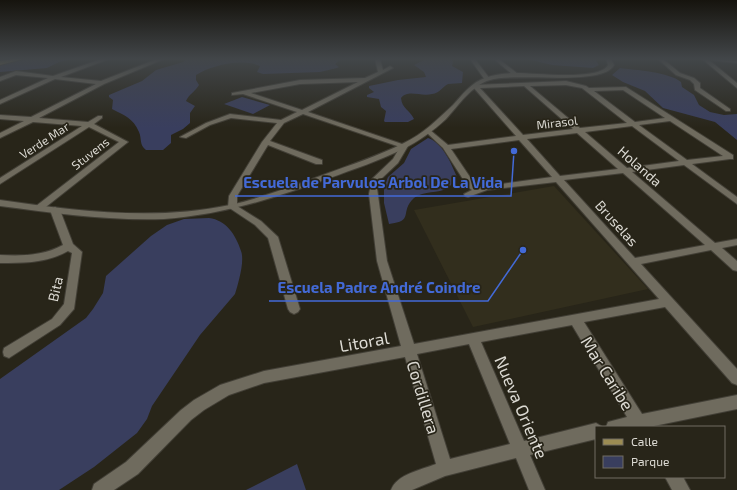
<svg xmlns="http://www.w3.org/2000/svg" width="737" height="490" viewBox="0 0 737 490" font-family="'Exo 2',sans-serif">
<style>
.built{fill:#322e1d}
.green{fill:#393e5e}
.lines{fill:none;stroke-linecap:round;stroke-linejoin:round}
.minor-casing{stroke:#423f36;stroke-width:2}
.tertiary-casing{stroke:#423f36;stroke-width:2}
.primary-casing{stroke:#423f36;stroke-width:2}
.minor{fill:#6f6b5e;fill-rule:evenodd}
.tertiary{fill:#6f6b5e;fill-rule:evenodd}
.primary{fill:#9c8c53;fill-rule:evenodd}
.labels{text-anchor:middle;dominant-baseline:central;stroke-width:3.5;stroke-linejoin:round;paint-order:stroke}
.far-street-label{font-size:12px;fill:#dcdad3;stroke:#282519}
.street-label{font-size:14px;fill:#dcdad3;stroke:#282519}
.near-street-label{font-size:17px;fill:#dcdad3;stroke:#282519}
.leader{fill:none;stroke:#436ad7;stroke-width:1.5}
.callout-dot{fill:#436ad7;stroke:#282519;stroke-width:1.5}
.callout-label{font-size:15px;text-anchor:middle;font-weight:bold;fill:#436ad7;stroke:#282519;stroke-width:3.5;stroke-linejoin:round;paint-order:stroke}
</style>
<rect width="100%" height="100%" fill="#282519"/>
<path class="built" d="M554,186L648,289L473,327L414,210Z"/>
<g class="green">
<path d="M28,59H70L59,62L47,68L0,72V64Z"/>
<path d="M186,59H341L335,64L339,67L337,68L320,72L263,74L257,72L260,66C242,58 212,65 196,75V80L199,85C195,92 190,93 186,101L195,106L190,113V123L183,129L171,135V143L163,150H146C139,145 142,139 139,132C133,118 124,115 112,109L113,100L109,97V95L142,81L156,70L183,62Z"/>
<path d="M426,59H451L453,62L452,66L463,72L462,83L448,84C442,87 440,93 432,94C421,97 408,89 401,98C402,109 410,110 414,119L408,122H385L384,121L386,111L381,107L379,99L367,97V95L374,92L369,88V86L398,80L426,77L424,72L414,65Z"/>
<path d="M527,59H595L599,65L593,68L552,65Z"/>
<path d="M620,68C636,70 669,72 681,82L682,87L694,95L699,105L710,112L724,115L737,114V140L715,122L663,108L645,91L623,82L612,75Z"/>
<path d="M242,97L270,105L253,114L224,104Z"/>
<path d="M428,138C443,143 451,163 457,177L456,179C453,181 451,186 448,188C438,194 424,190 414,198C399,212 415,221 389,224L384,203V187L388,177L404,163L411,149Z"/>
<path d="M209,218C226,220 236,235 241,251C245,261 238,284 235,294L200,335L152,406L147,419L137,433L94,467L59,490H0V379L86,318L93,309L103,293L106,276L151,236L167,225L184,219Z"/>
<path d="M297,464L306,490H246Z"/>
</g>
<g class="lines">
<g class="minor-casing">
<g id="minor">
<path d="M101,59H109L61,77L101,81L157,59H164L104,84L39,118L88,122L98,116H102V118L94,124L128,142L42,210H36L35,208L36,206L119,142L89,127L0,184V178L82,126L33,122L0,138V133L24,121L0,119V115L31,117L96,84L55,79L0,104V100L48,78L16,75L0,81V77L16,71L53,76Z"/>
<path d="M375,59H380L383,70L390,66L393,68L308,112L408,146L398,163L380,180L377,188L387,261L414,344L659,299L556,182L487,190L468,197L465,196L464,194L472,190L468,187L443,148L426,132V130H430L448,145L516,136L473,87V85L566,81L586,86L589,88L626,87L733,155V159H730L692,164L737,197V204L684,165L632,172L715,243L737,239V245L722,248L737,261V271L733,270L711,250L641,264L737,369V385L732,383L665,307L584,322L642,414L737,395V409L649,427H606L608,422L627,417L572,325L481,342L524,441L596,423L601,426L602,427H596V439L530,455L545,490H529L516,458L445,476L412,490H391C397,474 421,470 436,464L405,357L264,383L229,395L204,410L191,420L138,474L114,490H92L94,484L126,462L181,410L194,400L220,385L264,371L401,346L377,261L369,194L372,179L393,159L400,147L303,114L284,123L270,141L322,160V164H316L268,145L237,196V206L261,221L278,237L300,309L298,312L294,314L290,312L288,309L268,238L255,225L228,207L229,196L262,142L277,123L231,118L210,125L186,138L180,137L206,123L230,114L281,120L297,112L243,94L232,95V93L300,80L365,78L378,72ZM358,82L302,110L251,93L300,84ZM566,85L582,88L627,123L580,128L530,86ZM524,86L573,129L523,135L480,88ZM623,90L665,118L635,122L594,91ZM670,121L723,156L687,160L639,125ZM632,126L679,161L627,168L585,132ZM577,133L618,169L560,176L527,139ZM519,140L552,177L480,187L474,183L451,149ZM623,173L705,245L635,258L564,180ZM469,344L510,444L450,459L417,354Z"/>
<path d="M470,59H475L490,79L489,80H485Z"/>
<path d="M494,59H499L518,74L513,75Z"/>
<path d="M658,59H663L680,73L694,78L700,83V88L730,109V111H726L695,90L694,84L690,80L676,75Z"/>
<path d="M702,59L737,61V63L709,60L737,83V88Z"/>
<path d="M55,207L60,210L73,244L82,252L74,309L60,325L9,358L4,356L3,352L4,348L52,319L64,304L72,253L68,251C47,263 24,263 0,263V255C22,256 43,256 63,245L50,210Z"/>
<path d="M665,477H683L690,490H672Z"/>
</g>
</g>
<g class="tertiary-casing">
<path id="tertiary" d="M606,59H611L614,65C603,87 515,72 490,80C472,85 458,106 446,119C433,131 419,141 403,149C379,161 354,169 330,178C275,198 222,215 164,219C109,221 54,213 0,206V200C76,211 154,221 230,205C262,198 292,186 323,175C350,165 378,156 404,143C423,134 438,119 453,105C462,95 472,82 485,78C495,74 506,73 517,73C534,73 600,81 608,65Z"/>
</g>
<g class="primary-casing">
<path id="primary" d="M12,59H23L0,65V61Z"/>
</g>
<use href="#minor" class="minor"/>
<use href="#tertiary" class="tertiary"/>
<use href="#primary" class="primary"/>
</g>
<linearGradient id="sky" x2="0" y2="1"><stop stop-color="#16140e"/><stop offset="0.46" stop-color="#424649"/><stop offset="1" stop-color="#424649" stop-opacity="0"/></linearGradient>
<rect width="737" height="128" fill="url(#sky)"/>
<g class="labels">
<g class="far-street-label">
<text transform="translate(557 122) rotate(-7)">Mirasol</text>
<text transform="translate(44 140) rotate(-33)">Verde Mar</text>
<text transform="translate(90 153) rotate(-38)">Stuvens</text>
</g>
<g class="street-label">
<text transform="translate(640 166) rotate(41)">Holanda</text>
<text transform="translate(617 223) rotate(48)">Bruselas</text>
<text transform="translate(55 289) rotate(-77)">Bita</text>
</g>
<g class="near-street-label">
<text transform="translate(364 341) rotate(-10)">Litoral</text>
<text transform="translate(608 373) rotate(58)">Mar Caribe</text>
<text transform="translate(424 397) rotate(73)">Cordillera</text>
<text transform="translate(522 407) rotate(67)">Nueva Oriente</text>
</g>
</g>
<path class="leader" d="M514 151L511 196H235M523 250L488 301H269"/>
<g class="callout-dot">
<circle cx="514" cy="151" r="4"/>
<circle cx="523" cy="250" r="4"/>
</g>
<g class="callout-label">
<text x="373" y="188">Escuela de Parvulos Arbol De La Vida</text>
<text x="379" y="293">Escuela Padre André Coindre</text>
</g>
<rect x="595" y="426" width="130" height="52" fill="#282519" stroke="#706d63"/>
<rect x="603" y="439" width="20" height="6" fill="#9c8c53" stroke="#706d63"/>
<text x="631" y="446" font-size="12" fill="#dcdad3">Calle</text>
<rect x="603" y="456" width="20" height="12" fill="#393e5e" stroke="#706d63"/>
<text x="631" y="466" font-size="12" fill="#dcdad3">Parque</text>
</svg>
